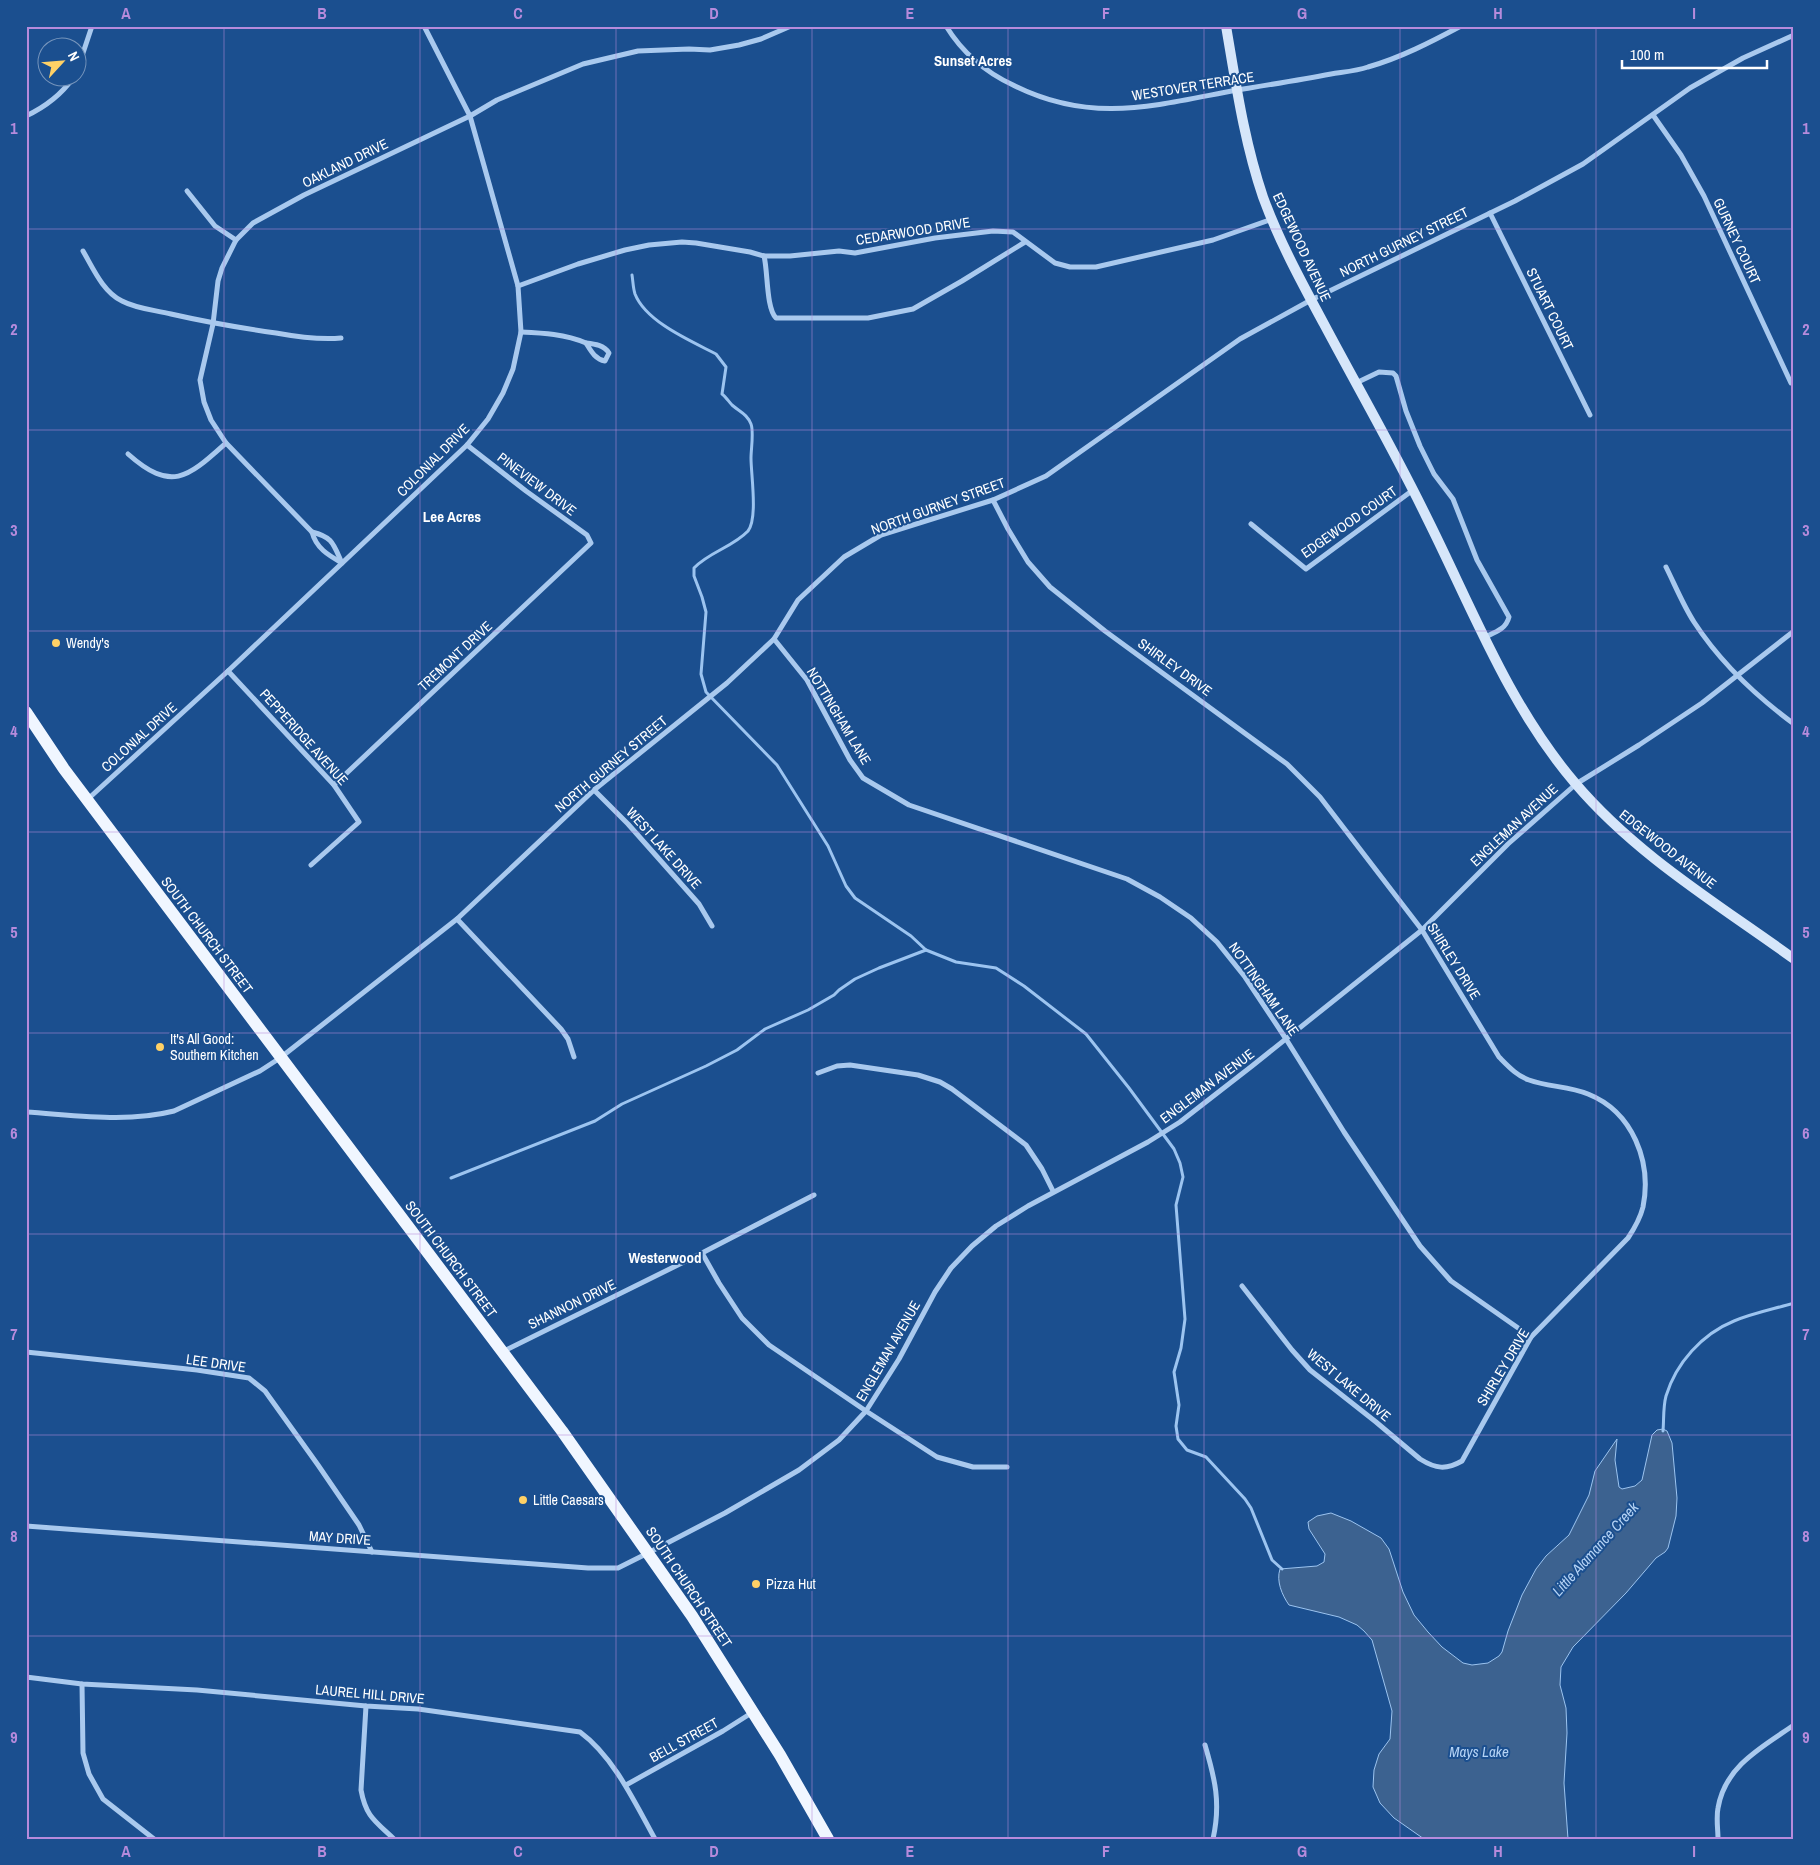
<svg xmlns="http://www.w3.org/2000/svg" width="1820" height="1865" viewBox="0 0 1820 1865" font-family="'Archivo Narrow',sans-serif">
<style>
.water{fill:#3c6290;stroke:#9cc4f0}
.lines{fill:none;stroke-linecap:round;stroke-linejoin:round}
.stream{stroke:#9cc4f0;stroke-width:3}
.street{stroke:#a9c9ee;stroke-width:5}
.secondary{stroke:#d6e6fa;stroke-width:10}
.primary{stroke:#f0f6ff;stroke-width:12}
.grid{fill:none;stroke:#b68bdc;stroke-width:1;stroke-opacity:0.55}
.poi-dot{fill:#ffd166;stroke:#1b4f8f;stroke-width:2}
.labels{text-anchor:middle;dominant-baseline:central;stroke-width:4;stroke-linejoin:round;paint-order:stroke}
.street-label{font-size:14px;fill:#fff;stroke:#1b4f8f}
.poi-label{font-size:14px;fill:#fff;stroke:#1b4f8f;text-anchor:start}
.neighbourhood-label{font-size:15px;font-weight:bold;fill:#fff;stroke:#1b4f8f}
.water-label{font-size:15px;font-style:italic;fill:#b5d3f5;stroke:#1b4f8f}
.neatline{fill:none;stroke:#b68bdc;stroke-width:2}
.grid-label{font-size:16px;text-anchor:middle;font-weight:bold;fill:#b68bdc}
</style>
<rect width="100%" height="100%" fill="#1b4f8f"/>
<path class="water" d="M1663,1429L1667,1431L1672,1443L1677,1498L1676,1516L1668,1548L1665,1552L1656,1558L1626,1593L1573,1647L1561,1667L1560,1685L1566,1708L1567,1733L1564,1783L1568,1839H1424L1394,1818L1380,1803L1373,1787L1374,1770L1379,1754L1390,1739L1392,1711L1372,1640L1364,1631L1357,1625L1339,1617L1289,1605C1282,1595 1276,1581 1280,1569L1317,1566L1324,1562L1325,1554L1309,1529L1308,1522L1317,1516L1331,1513L1351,1521L1381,1538L1389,1549L1403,1592L1414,1615L1428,1632L1442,1647L1463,1663L1472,1665L1488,1663L1499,1656L1502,1652L1508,1631L1522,1595L1536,1569L1546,1556L1569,1535L1589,1495L1595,1471L1617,1439L1615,1460L1619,1487L1622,1489L1635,1486L1642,1480L1652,1435L1657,1430Z"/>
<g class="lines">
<g class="stream">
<path d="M632,275C633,281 633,288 635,294C646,322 691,341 716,354L726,367L722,394C726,397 729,402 732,405C740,412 747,414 751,424C754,432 751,449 751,458C751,475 758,518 748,531C733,547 709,552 694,568V576L702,597L706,612L701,674L706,692L777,765L828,846L846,886L855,898L911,936L926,950L956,962L996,968L1024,986L1086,1034L1129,1088L1174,1149L1180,1163L1183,1177L1176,1205L1185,1319L1181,1348L1174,1372L1179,1405L1176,1426L1178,1439L1187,1450L1206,1457L1245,1499L1251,1508L1272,1560L1282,1569"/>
<path d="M451,1178L595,1121L622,1104L706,1066L737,1050L765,1029L808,1010L834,995L839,990L855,979L879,968L926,950"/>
<path d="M1663,1431C1664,1419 1663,1407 1666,1396C1676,1363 1702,1334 1734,1321C1753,1313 1774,1309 1794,1303"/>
</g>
<g class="street">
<path d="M946,26C962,52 985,72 1013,85C1092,125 1156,105 1237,90C1268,85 1300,80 1331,74C1343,72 1356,71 1368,67C1400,58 1431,42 1461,26"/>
<path d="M78,68L92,26"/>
<path d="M1653,115L1681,155L1704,196L1791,383"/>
<path d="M26,116C45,107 61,95 73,78"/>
<path d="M187,191L215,226L236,240"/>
<path d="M1490,213L1590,415"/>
<path d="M83,251C93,268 103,292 122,301C137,309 155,310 171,314C206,322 241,328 276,333C298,337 319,340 341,338"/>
<path d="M764,256C768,271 766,308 776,318H868L913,309L962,281L1025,242"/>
<path d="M518,286L578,264L625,250L649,245L682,242L696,243L750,252L764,256H790L839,251L855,253L935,238L993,231L1013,232L1055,263L1070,267H1096L1213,240L1272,219"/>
<path d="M521,332C543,333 565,334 586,343"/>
<path d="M586,343C595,344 604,345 609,353L605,361C595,359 591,351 586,343Z"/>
<path d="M1356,383L1379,372L1393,373L1396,376L1406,411L1420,446L1434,474L1453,499L1477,560L1509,617C1506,629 1496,632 1485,637"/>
<path d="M128,454C172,493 188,477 226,443"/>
<path d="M993,500L1008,529L1028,562L1050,587L1105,631L1287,764L1320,797L1422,930L1499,1057C1508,1066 1517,1076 1529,1080C1548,1087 1569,1086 1588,1094C1633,1112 1652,1162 1643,1207C1640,1219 1634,1229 1628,1238L1531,1337L1462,1461C1446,1470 1436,1469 1420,1459L1376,1422L1310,1370L1292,1350L1242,1286"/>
<path d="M1251,524L1306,569L1413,490"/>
<path d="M312,532C332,537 333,543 341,561"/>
<path d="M342,563C328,555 316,548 312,532L226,443L211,420L204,402L200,380L213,324L218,281L222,268L236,240L253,223L304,195L470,116L497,100L583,64L638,51L689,49L710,50L739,45L761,39L791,26"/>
<path d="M1666,567C1675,585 1683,605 1694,622C1720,662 1756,696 1794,724"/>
<path d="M774,639L807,680L850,760L863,778L909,805L1127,879L1160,897L1191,918L1217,942L1245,977L1286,1039L1344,1132L1420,1246L1451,1281L1531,1337"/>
<path d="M228,671L334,785L359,822L311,865"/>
<path d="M334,785L591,543L587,535L526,491L467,445"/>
<path d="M594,790L628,824L699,904L712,926"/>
<path d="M88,799L228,671L467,445L488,419L503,393L513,369L521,332L518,286L470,116L424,26"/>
<path d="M457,919L561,1029L568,1039L574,1057"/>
<path d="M818,1073L837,1066L850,1065L918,1075L940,1082L952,1089L1026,1145L1042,1169L1053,1191"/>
<path d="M26,1112C75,1115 127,1123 174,1111L260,1071L280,1058L457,919L594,790L727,683L774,639L798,600L844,557L881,535L993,500L1046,476L1240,339L1311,300L1515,201L1583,164L1690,88L1743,58L1794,35"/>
<path d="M702,1253L719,1283L742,1318L769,1345L866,1411L937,1457L973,1467H1007"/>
<path d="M26,1352L197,1370L249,1378L265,1391L318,1465L359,1525L372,1552"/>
<path d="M502,1352L702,1253L814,1195"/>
<path d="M26,1526L588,1568H618L648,1553L725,1513L799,1470L839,1440L866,1411L899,1359L935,1292L951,1268L972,1246L996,1226L1028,1206L1148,1142L1180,1122L1252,1066L1422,930L1508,844L1576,784L1639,745L1702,703L1794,631"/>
<path d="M26,1677L82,1684L197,1690L366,1706L418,1709L580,1732C614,1757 635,1803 655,1839"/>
<path d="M82,1684L83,1753L89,1774L103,1799L154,1839"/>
<path d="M366,1706L361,1790C366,1817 375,1821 394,1839"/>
<path d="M1205,1745C1215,1779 1221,1803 1213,1839"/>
<path d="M626,1785L723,1731L753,1712"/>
<path d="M1718,1839C1718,1829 1716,1818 1718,1808C1725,1766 1762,1747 1794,1725"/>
</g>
<path class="secondary" d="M1226,26C1236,84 1244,141 1263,197C1279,241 1302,283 1324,324C1358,388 1395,452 1427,518C1472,608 1509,706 1575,783C1636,855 1718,904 1794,959"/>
<path class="primary" d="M26,712L64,769L562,1431L692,1616L780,1755L828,1839"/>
</g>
<path class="grid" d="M224,26V1839M420,26V1839M616,26V1839M812,26V1839M1008,26V1839M1204,26V1839M1400,26V1839M1596,26V1839M26,229H1794M26,430H1794M26,631H1794M26,832H1794M26,1033H1794M26,1234H1794M26,1435H1794M26,1636H1794"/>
<g class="poi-dot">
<circle cx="56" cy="643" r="5"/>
<circle cx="160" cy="1047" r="5"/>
<circle cx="523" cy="1500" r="5"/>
<circle cx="756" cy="1584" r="5"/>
</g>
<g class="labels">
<g class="street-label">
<text transform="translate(1193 86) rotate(-9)">WESTOVER TERRACE</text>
<text transform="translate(345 163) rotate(-26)">OAKLAND DRIVE</text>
<text transform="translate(913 231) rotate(-9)">CEDARWOOD DRIVE</text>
<text transform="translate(1737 241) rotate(65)">GURNEY COURT</text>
<text transform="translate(1404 242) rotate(-26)">NORTH GURNEY STREET</text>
<text transform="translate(1302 247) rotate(65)">EDGEWOOD AVENUE</text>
<text transform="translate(1550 309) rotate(64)">STUART COURT</text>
<text transform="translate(433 460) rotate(-45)">COLONIAL DRIVE</text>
<text transform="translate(537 484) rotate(37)">PINEVIEW DRIVE</text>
<text transform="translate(938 506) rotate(-20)">NORTH GURNEY STREET</text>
<text transform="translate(1349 522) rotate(-35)">EDGEWOOD COURT</text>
<text transform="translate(455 656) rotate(-43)">TREMONT DRIVE</text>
<text transform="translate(1175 667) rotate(36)">SHIRLEY DRIVE</text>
<text transform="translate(839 716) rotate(59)">NOTTINGHAM LANE</text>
<text transform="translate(139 737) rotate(-42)">COLONIAL DRIVE</text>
<text transform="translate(304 737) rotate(48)">PEPPERIDGE AVENUE</text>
<text transform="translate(611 764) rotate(-40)">NORTH GURNEY STREET</text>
<text transform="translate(1514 825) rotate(-43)">ENGLEMAN AVENUE</text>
<text transform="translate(664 848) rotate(48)">WEST LAKE DRIVE</text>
<text transform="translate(1668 849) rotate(38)">EDGEWOOD AVENUE</text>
<text transform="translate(207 935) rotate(53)">SOUTH CHURCH STREET</text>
<text transform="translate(1454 961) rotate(58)">SHIRLEY DRIVE</text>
<text transform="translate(1264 989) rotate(55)">NOTTINGHAM LANE</text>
<text transform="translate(1207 1086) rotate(-37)">ENGLEMAN AVENUE</text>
<text transform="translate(451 1259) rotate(53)">SOUTH CHURCH STREET</text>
<text transform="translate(572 1304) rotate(-26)">SHANNON DRIVE</text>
<text transform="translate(888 1351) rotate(-60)">ENGLEMAN AVENUE</text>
<text transform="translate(216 1363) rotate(8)">LEE DRIVE</text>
<text transform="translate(1503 1367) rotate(-59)">SHIRLEY DRIVE</text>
<text transform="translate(1349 1385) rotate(40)">WEST LAKE DRIVE</text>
<text transform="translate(340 1538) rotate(4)">MAY DRIVE</text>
<text transform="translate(689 1587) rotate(56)">SOUTH CHURCH STREET</text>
<text transform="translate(370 1694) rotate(5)">LAUREL HILL DRIVE</text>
<text transform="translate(684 1740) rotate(-29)">BELL STREET</text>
</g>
<g class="poi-label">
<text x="66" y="643">Wendy's</text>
<text x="170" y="1039">It's All Good:<tspan x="170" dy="16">Southern Kitchen</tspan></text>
<text x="533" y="1500">Little Caesars</text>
<text x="766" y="1584">Pizza Hut</text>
</g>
<g class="neighbourhood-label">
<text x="973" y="60">Sunset Acres</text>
<text x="452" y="516">Lee Acres</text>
<text x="665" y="1257">Westerwood</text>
</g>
<g class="water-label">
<text transform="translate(1595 1549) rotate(-48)">Little Alamance Creek</text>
<text x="1479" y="1751">Mays Lake</text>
</g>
</g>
<rect width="1820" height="1865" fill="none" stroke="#1b4f8f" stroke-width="55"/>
<g transform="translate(62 62) rotate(64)"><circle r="24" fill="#1b4f8f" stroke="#7695bc"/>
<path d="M0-4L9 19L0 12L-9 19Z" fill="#ffd166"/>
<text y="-8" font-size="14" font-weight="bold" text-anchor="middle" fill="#ffffff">N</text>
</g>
<path d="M1622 60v8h145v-8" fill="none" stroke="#ffffff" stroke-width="2.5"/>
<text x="1630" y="60" font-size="15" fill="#ffffff" stroke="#1b4f8f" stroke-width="4" paint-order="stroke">100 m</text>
<rect x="28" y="28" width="1764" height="1810" class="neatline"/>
<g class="grid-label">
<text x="126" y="19">A</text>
<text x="322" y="19">B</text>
<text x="518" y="19">C</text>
<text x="714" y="19">D</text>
<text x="910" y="19">E</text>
<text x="1106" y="19">F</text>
<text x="1302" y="19">G</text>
<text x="1498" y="19">H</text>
<text x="1694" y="19">I</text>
<text x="14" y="134">1</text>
<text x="1806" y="134">1</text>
<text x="14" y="335">2</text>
<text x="1806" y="335">2</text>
<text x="14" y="536">3</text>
<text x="1806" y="536">3</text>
<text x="14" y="737">4</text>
<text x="1806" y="737">4</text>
<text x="14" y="938">5</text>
<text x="1806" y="938">5</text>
<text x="14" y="1139">6</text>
<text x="1806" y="1139">6</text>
<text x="14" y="1340">7</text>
<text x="1806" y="1340">7</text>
<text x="14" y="1542">8</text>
<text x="1806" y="1542">8</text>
<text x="14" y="1743">9</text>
<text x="1806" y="1743">9</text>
<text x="126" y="1857">A</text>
<text x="322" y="1857">B</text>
<text x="518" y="1857">C</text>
<text x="714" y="1857">D</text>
<text x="910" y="1857">E</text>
<text x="1106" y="1857">F</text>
<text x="1302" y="1857">G</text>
<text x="1498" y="1857">H</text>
<text x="1694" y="1857">I</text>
</g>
</svg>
